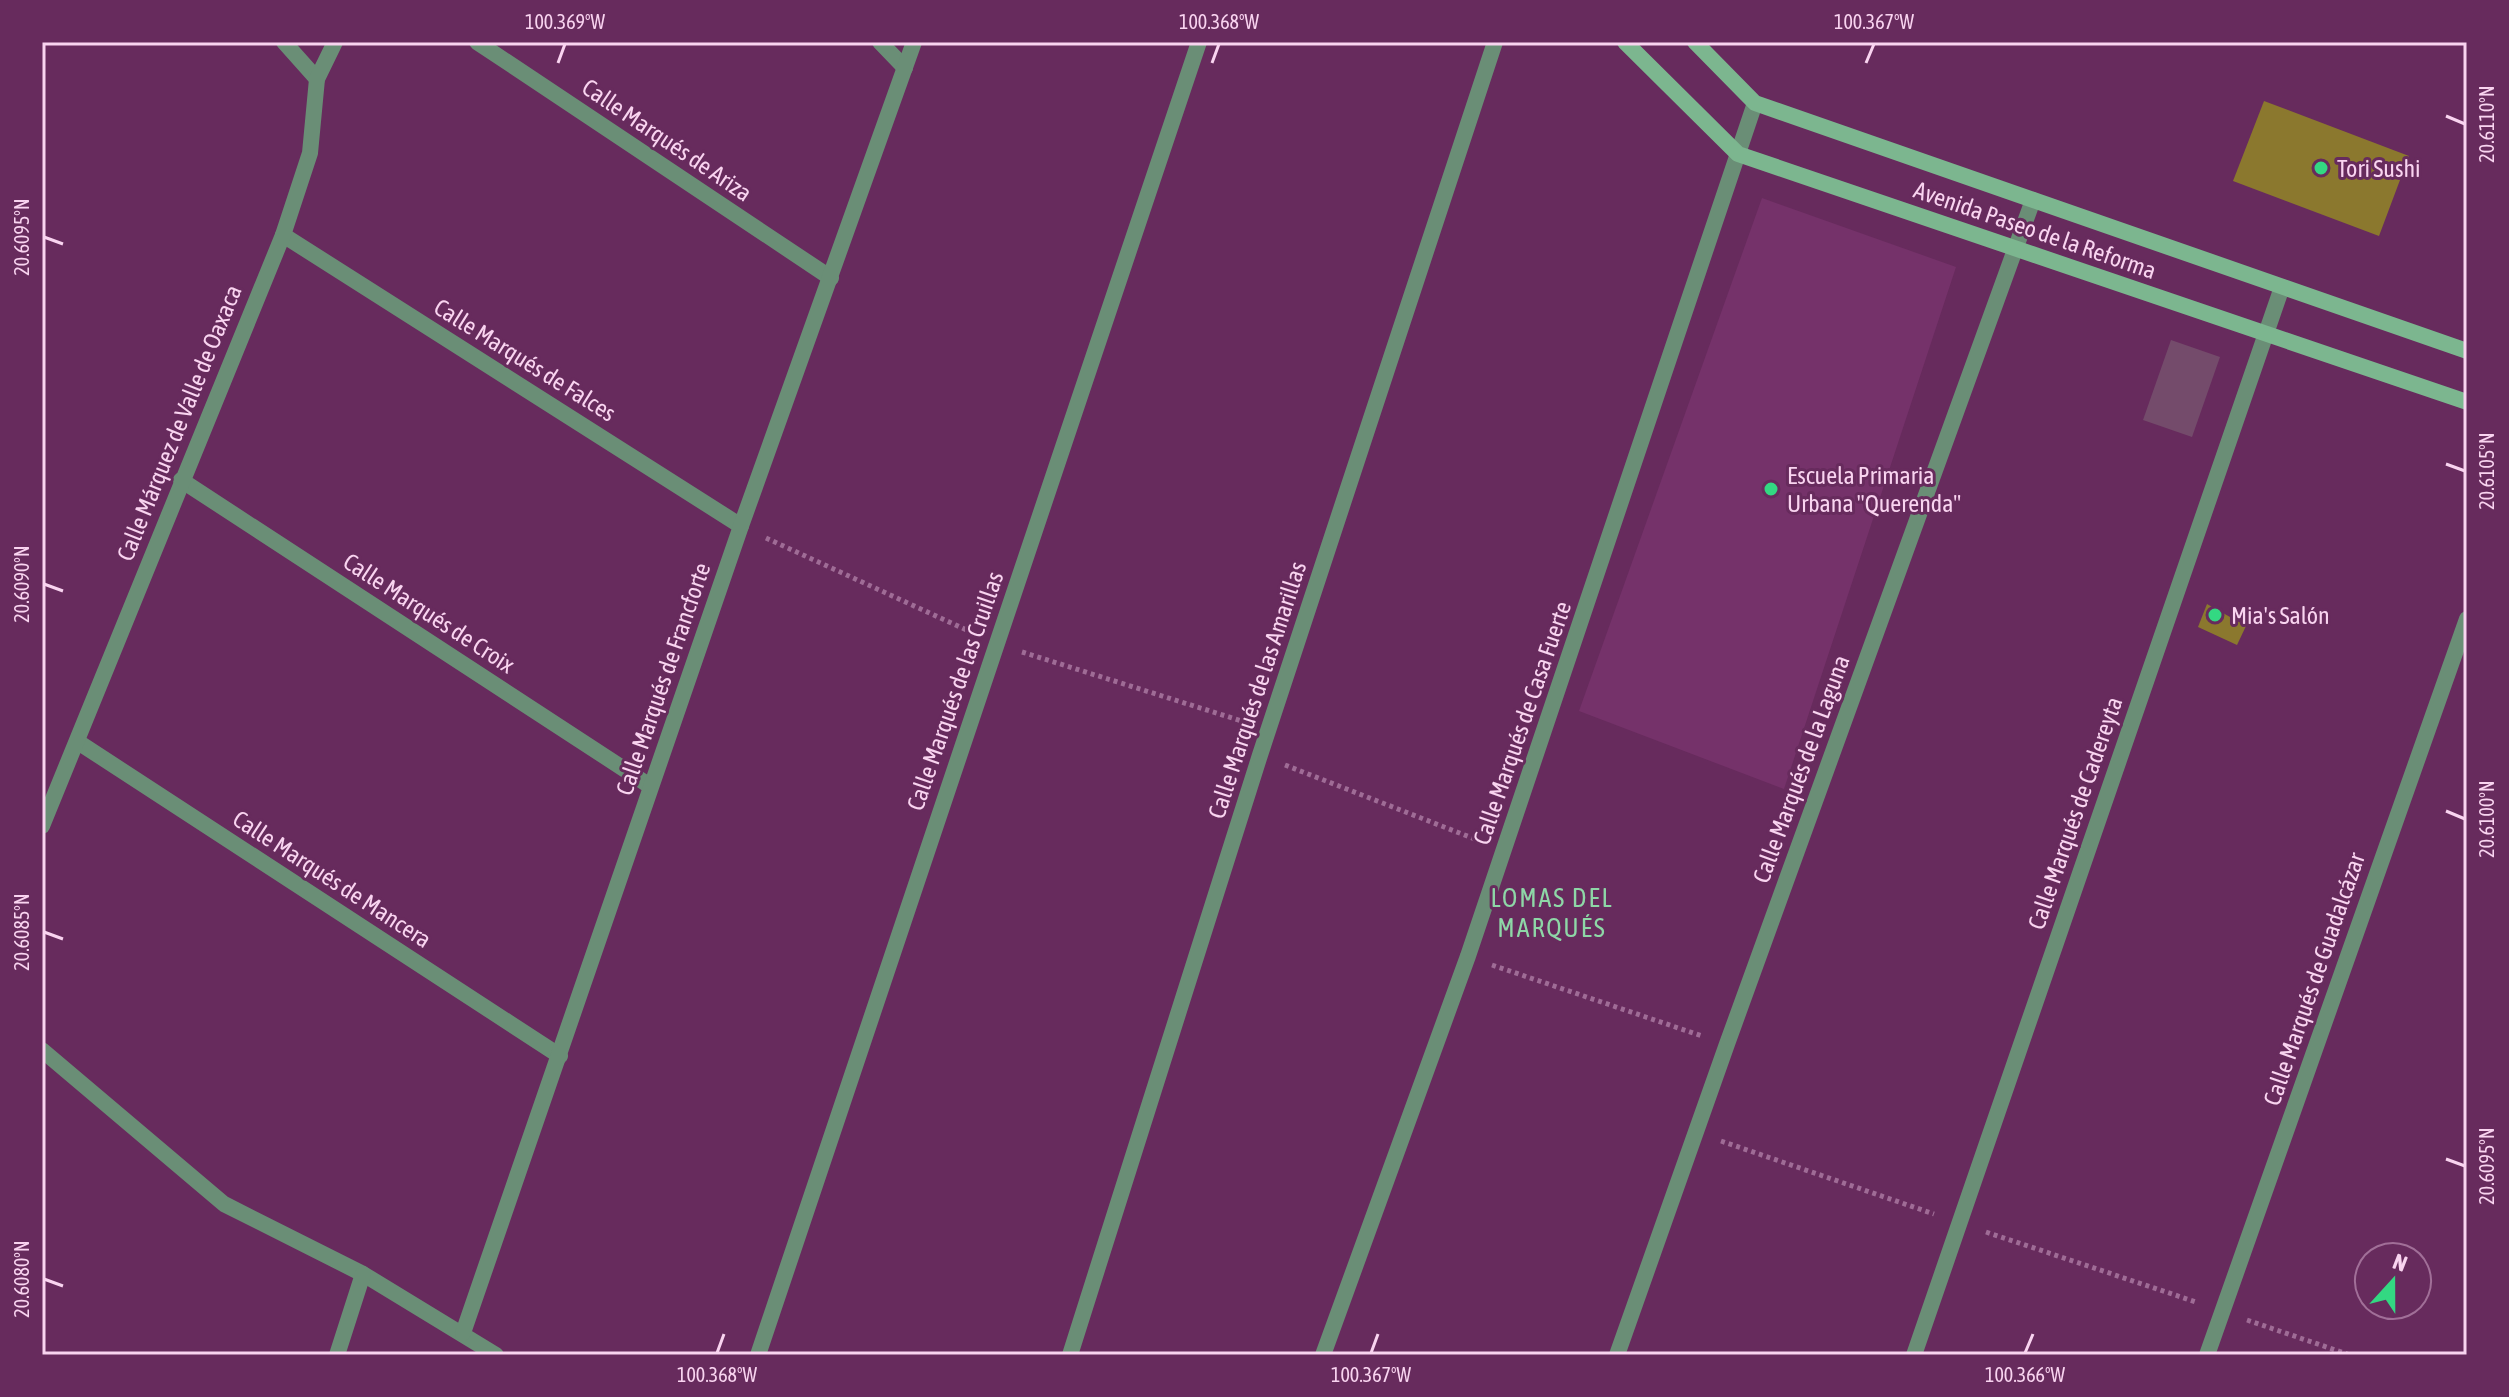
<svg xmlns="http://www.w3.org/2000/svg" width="2509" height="1397" viewBox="0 0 2509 1397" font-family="'Asap Condensed',sans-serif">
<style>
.built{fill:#75326a}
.green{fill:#744b6b}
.building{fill:#8b782e}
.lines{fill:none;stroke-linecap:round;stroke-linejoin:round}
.path{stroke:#9f6c96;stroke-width:5;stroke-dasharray:4 4;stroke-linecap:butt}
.street{stroke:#6a8e76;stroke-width:16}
.secondary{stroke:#7cb68f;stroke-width:16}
.ticks{fill:none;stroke:#f9d4f0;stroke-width:3}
.poi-dot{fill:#33d882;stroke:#672b5d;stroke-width:3}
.labels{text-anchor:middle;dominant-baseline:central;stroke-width:6;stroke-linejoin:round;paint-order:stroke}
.street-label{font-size:24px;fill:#f9d4f0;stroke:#672b5d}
.poi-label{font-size:24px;fill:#f9d4f0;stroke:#672b5d;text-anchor:start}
.neighbourhood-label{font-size:26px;letter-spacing:2px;fill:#8ed7a7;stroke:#672b5d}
.neatline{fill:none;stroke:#f9d4f0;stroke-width:3}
.ticks-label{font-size:20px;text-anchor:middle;fill:#f9d4f0}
</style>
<rect width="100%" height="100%" fill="#672b5d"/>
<path class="built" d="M1762,198L1956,267L1784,789L1579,711Z"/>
<path class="green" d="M2171,340L2220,357L2192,437L2143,420Z"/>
<g class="building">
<path d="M2264,101L2409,156L2379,236L2233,181Z"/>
<path d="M2207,604L2246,626L2237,645L2198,627Z"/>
</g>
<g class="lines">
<g class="path">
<path d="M766,538L971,632"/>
<path d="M1022,652L1245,722"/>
<path d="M1285,765L1480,841"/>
<path d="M1492,965L1702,1036"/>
<path d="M1721,1141L1934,1214"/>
<path d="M1986,1232L2196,1302"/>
<path d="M2247,1320L2350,1355"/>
</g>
<g class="street">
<path d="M284,42L317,79"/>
<path d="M477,42L831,278"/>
<path d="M880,42L905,68"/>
<path d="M283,235L741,526"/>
<path d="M181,480L650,786"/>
<path d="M78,742L560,1056"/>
<path d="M42,826L283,235L310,153L317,79L335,42"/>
<path d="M42,1050L224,1204L363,1274L496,1355"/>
<path d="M463,1333L741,526L914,42"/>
<path d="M337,1355L363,1274"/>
<path d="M758,1355L1199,42"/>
<path d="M1070,1355L1260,755L1495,42"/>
<path d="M1323,1355L1468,956L1755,103"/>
<path d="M1617,1355L1727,1044L2033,200"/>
<path d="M1914,1355L2282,287"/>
<path d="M2207,1355L2467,619"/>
</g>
<g class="secondary">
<path d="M1625,42L1738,154L2467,402"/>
<path d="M1695,42L1755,103L2467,351"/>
</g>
</g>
<path class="ticks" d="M558,63L565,44M1212,63L1219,44M1866,63L1874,44M2446,116L2465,124M44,237L63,244M2446,464L2465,471M44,584L63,591M2446,811L2465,819M44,932L63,939M2446,1159L2465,1166M44,1279L63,1286M717,1353L724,1334M1371,1353L1378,1334M2025,1353L2033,1334"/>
<g class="poi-dot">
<circle cx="2321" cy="168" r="8"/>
<circle cx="1771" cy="489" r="8"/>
<circle cx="2215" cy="615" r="8"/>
</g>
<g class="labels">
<g class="street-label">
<text transform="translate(667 140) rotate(34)">Calle Marqués de Ariza</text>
<text transform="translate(2035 230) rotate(19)">Avenida Paseo de la Reforma</text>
<text transform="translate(525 360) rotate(32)">Calle Marqués de Falces</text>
<text transform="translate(179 423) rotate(-68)">Calle Márquez de Valle de Oaxaca</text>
<text transform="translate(429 613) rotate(33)">Calle Marqués de Croix</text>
<text transform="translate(663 679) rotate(-71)">Calle Marqués de Francforte</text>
<text transform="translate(1257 690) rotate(-72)">Calle Marqués de las Amarillas</text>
<text transform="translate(955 691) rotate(-71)">Calle Marqués de las Cruillas</text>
<text transform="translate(1522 723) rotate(-71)">Calle Marqués de Casa Fuerte</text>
<text transform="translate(1801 769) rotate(-70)">Calle Marqués de la Laguna</text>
<text transform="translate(2075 813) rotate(-71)">Calle Marqués de Cadereyta</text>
<text transform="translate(332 879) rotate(33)">Calle Marqués de Mancera</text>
<text transform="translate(2314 979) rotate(-71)">Calle Marqués de Guadalcázar</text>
</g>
<g class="poi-label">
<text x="2337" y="168">Tori Sushi</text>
<text x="1787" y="475">Escuela Primaria<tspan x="1787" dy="28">Urbana "Querenda"</tspan></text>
<text x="2231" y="615">Mia's Salón</text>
</g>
<g class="neighbourhood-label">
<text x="1552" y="898">LOMAS DEL<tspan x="1552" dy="30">MARQUÉS</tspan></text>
</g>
</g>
<rect width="2509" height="1397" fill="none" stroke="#672b5d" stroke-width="88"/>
<g transform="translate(2393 1281) rotate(21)"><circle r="38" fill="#672b5d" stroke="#a16f98" stroke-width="2"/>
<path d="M0-6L14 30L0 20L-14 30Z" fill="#33d882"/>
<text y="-12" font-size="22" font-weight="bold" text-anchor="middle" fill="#f9d4f0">N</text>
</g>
<rect x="44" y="44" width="2421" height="1309" class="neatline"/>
<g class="ticks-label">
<text x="565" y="29">100.369°W</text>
<text x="1219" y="29">100.368°W</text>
<text x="1874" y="29">100.367°W</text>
<text transform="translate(2487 124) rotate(-90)" y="7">20.6110°N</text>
<text transform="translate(22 237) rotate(-90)" y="7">20.6095°N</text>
<text transform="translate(2487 471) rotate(-90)" y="7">20.6105°N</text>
<text transform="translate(22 584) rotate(-90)" y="7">20.6090°N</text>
<text transform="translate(2487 819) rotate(-90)" y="7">20.6100°N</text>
<text transform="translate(22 932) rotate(-90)" y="7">20.6085°N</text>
<text transform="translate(2487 1166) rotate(-90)" y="7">20.6095°N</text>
<text transform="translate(22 1279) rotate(-90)" y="7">20.6080°N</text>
<text x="717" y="1382">100.368°W</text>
<text x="1371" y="1382">100.367°W</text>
<text x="2025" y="1382">100.366°W</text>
</g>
</svg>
